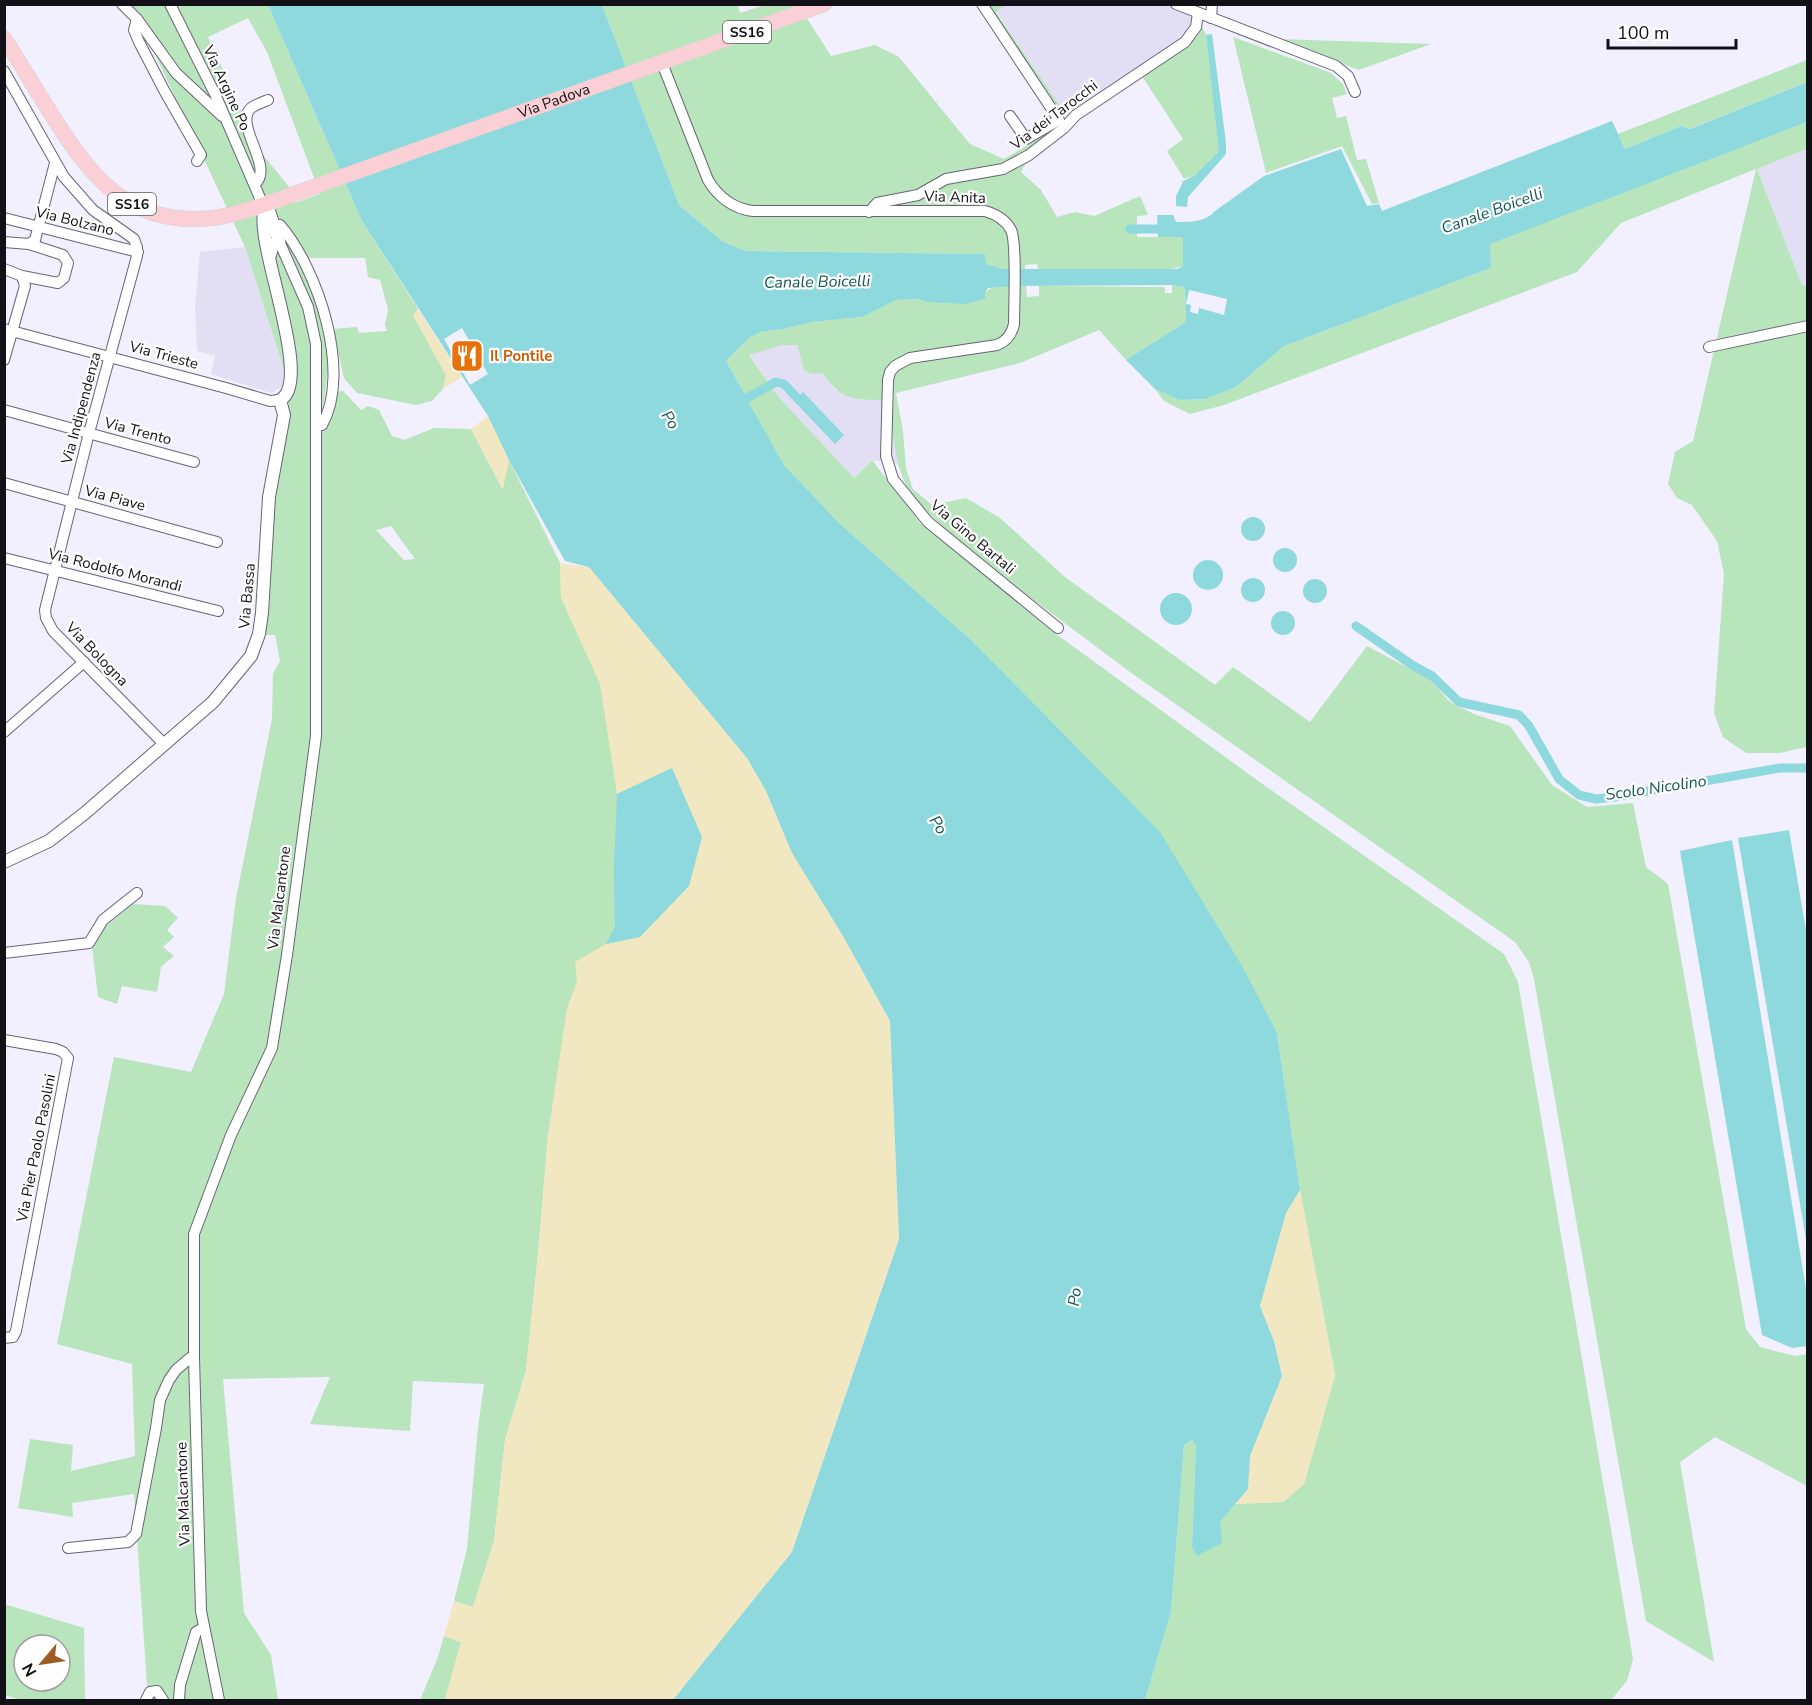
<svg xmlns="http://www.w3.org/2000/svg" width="1812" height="1705" viewBox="0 0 1812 1705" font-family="'Nunito Sans',sans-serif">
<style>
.built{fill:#e2def4}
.green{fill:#b8e5bb;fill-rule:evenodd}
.sand{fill:#f1e8c2}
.water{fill:#8dd9dd}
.pier{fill:#f2efff}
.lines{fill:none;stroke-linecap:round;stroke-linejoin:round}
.canal{stroke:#8dd9dd;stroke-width:9}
.minor-casing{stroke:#686475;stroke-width:12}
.tertiary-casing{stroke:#686475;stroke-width:14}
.primary-casing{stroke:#d4d4d5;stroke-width:16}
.minor{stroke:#fff;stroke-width:10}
.tertiary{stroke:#fff;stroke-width:12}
.primary{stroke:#fad0d6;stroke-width:15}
.labels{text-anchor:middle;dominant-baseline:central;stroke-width:4.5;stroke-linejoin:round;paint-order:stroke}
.shield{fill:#fefefe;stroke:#59585c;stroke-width:1.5}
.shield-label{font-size:14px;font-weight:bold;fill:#121117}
.street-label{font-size:15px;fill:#121117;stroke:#fefefe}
.food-label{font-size:15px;font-weight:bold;fill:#c56008;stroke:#fefefe;text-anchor:start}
.water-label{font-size:16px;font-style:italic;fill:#135559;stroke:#fefefe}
</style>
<rect width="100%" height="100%" fill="#f2efff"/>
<g class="built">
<path d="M1005,4H1176L1195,12L1190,30L1183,37L1067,116L996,11Z"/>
<path d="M1807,149V286L1802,287L1757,169Z"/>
<path d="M245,247L287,379L280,388L271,393L211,374L215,356L197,351L195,308L200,252Z"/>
<path d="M782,345H797L804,370L822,373L835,390L895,393L890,419L898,464L872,460L854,478L777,395L749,354Z"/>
</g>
<g class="green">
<path d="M132,5H268L362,221L418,309L413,315L446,375L443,389L432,401L416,405L357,393L344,378L333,329L357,327L359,333L387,331L385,325L388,309L380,280L368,277L365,258H309C312,280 320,301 324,322C330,352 328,384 321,414L336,392L343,391L361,410L368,406L379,410L392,436L404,440L434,428L471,429L502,488L509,460L560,563L561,598L747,758L548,1137L538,1254L526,1371L505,1440L494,1541L473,1608L454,1601L467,1549L478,1428L484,1384L413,1381L410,1431L310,1424L330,1377L223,1379L244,1613L271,1655L278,1700H148L134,1494L72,1503L73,1517L18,1508L30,1439L73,1445L71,1471L135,1456L132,1364L57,1344L114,1057L191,1072L224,994L236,898L272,719L273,674L280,661L275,635H264L271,536L287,379L245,247ZM248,18L267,52L320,194L295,203L290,188L259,150L208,37ZM391,526L415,559H414L404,560L376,530Z"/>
<path d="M602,5H738L740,13L765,5H804L799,6L831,56L875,45L899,57L970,144L1004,159L1053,130L1034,148L1039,154L1024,166L1021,172L1041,190L1057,217L1075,212L1094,216L1140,196L1148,215L1137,216V237H1183V266L1172,269H1038L1037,264L1025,265V270L1004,269L986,264L985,254L746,251L722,241L679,205Z"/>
<path d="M985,5H1005L996,12L1067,116L1058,114Z"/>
<path d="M1202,26L1206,35L1220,152L1194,176L1184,179L1167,151L1183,139L1142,76L1192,41L1198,35Z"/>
<path d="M1233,37L1331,73L1343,84L1347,94L1332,98L1337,118L1346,116L1357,160L1366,159L1379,203L1372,204L1342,146L1266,173Z"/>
<path d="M1277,39L1431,44L1359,70Z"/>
<path d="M1807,60V82L1689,129L1681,126L1625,149L1618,134Z"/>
<path d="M1807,122V149L1757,169L1802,286H1807V747L1780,753H1746L1723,737L1714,713L1724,574L1717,541L1692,505L1677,498L1668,484L1675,452L1693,441L1756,169L1621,223L1577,272L1224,405L1190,414L1164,401L1155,389L1179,400L1204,399L1236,387L1284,346L1491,268L1489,244Z"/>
<path d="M1172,285L1185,287L1186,322L1126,360L1099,330L1020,363L896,393L903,431L906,469L913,489L932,505L966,498L1000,518L1065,577L1215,685L1233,667L1310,722L1367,646L1429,679L1450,702L1474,714L1510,726L1552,785L1587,807L1633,803L1646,867L1668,884L1746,1329L1760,1347L1795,1356L1807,1354V1486L1715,1437L1680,1462L1714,1662L1646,1621L1534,979L1529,962L1515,942L1130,672L966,549L909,494L898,464L890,419L895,394L888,401C853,398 844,403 822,373L812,374L804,370L797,345H782L749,355L777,395L854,478L872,460L921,524L1056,634L1254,778L1504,954L1518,982L1633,1659L1627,1681L1611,1700H1145L1171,1612L1184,1445L1192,1440L1196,1445L1192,1547L1220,1522L1235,1504L1283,1502L1304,1484L1335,1375L1300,1190L1277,1033L1017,688L971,640L839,523L784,465L726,361L749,338L761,332L788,328L812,322L862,317L896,300L918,299L927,302L985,292C994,284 1014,286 1026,286L1027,297L1039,296V286L1165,287V293H1172Z"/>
<path d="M133,904L165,906L178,918L167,930L174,937L163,947L174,956L161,967L157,992L122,986L117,1004L98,997L92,946L105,927Z"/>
<path d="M4,1604L84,1628L85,1700H20L5,1695ZM24,1645H60V1681H24Z"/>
<path d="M444,1636L461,1642L445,1700H420L438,1657Z"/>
</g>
<g class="sand">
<path d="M418,309L462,377L443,389L446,375L413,315Z"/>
<path d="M488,416L509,460L503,489L471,429Z"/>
<path d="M560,563L589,567L747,758L766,791L792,853L843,936L890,1021L899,1238L792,1552L673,1700H445L461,1642L444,1636L454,1601L473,1607L494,1541L505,1440L526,1371L538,1254L548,1135L567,1008L577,981L575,962L606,944L640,937L672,768L617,794L600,684L561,598Z"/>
<path d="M1300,1190L1335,1375L1304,1484L1283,1502L1235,1504L1248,1489L1250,1456L1282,1376L1274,1341L1260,1306L1286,1213Z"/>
</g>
<g class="water">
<path d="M268,5H602L679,205L722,241L746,251L985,254L986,264L1004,269H1177L1183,266V237H1158L1157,215H1173L1176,222C1190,222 1206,222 1215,211L1264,176L1341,149L1367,206L1379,204L1382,211L1612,121L1625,149L1681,126L1690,129L1807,82V122L1490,244L1491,268L1284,346L1236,387L1205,399L1179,400L1155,389L1126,360L1186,322L1185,287L1172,285L1013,286L988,288L985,292V299L965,304L927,302L918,299L896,300L862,317L812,322L788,328L761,332L749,338L726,361L784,465L839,523L971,640L1160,832L1242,966L1277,1033L1300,1190L1286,1213L1260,1306L1274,1341L1282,1376L1250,1456L1248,1489L1220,1522L1222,1543L1197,1556L1192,1547L1196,1445L1192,1440L1184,1445L1171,1612L1145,1700H673L792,1552L899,1239L890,1021L843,936L792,853L766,791L747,758L589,567L565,561L509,460L488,416L362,221Z"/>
<path d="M1212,34L1226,143V154L1188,197L1187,207L1176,206V196L1183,182H1181L1194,176L1219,152L1206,35Z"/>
<path d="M803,392L844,435L835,444L794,401Z"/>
<circle cx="1253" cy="529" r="12"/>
<circle cx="1285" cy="560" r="12"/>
<circle cx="1208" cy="575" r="15"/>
<circle cx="1253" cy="590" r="12"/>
<circle cx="1315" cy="591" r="12"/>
<circle cx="1176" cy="609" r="16"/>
<circle cx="1283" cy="623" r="12"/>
<path d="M672,768L702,837L689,886L640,937L606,944L615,927L614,870L617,794Z"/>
<path d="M1789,830L1807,936V1245L1738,838Z"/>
<path d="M1732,840L1807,1295V1346L1792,1348L1762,1335L1680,851Z"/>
</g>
<g class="pier">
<path d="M1189,290L1227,299L1224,315L1199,308L1198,314L1190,312L1191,305L1186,304Z"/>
<path d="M462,328L488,374L470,385L444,339Z"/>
</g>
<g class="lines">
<g class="canal">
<path d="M1130,229H1170"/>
<path d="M736,404L776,382L784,384L797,398"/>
<path d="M1356,626L1412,665L1432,676L1459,702L1519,715L1529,726L1559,779L1579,795L1596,799L1614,797L1780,768H1808"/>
</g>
<g class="minor-casing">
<g id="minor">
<path d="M122,4L137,19L176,73L222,116"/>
<path d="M170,4L215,94L263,205"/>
<path d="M982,4L1059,120L1026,139L1010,116"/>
<path d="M1176,4L1336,66L1348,76L1355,92"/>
<path d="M1211,18L1212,4"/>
<path d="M137,19L134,30L139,42L165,92L201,155L197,161"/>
<path d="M662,63L708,180C718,197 734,209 753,211H985C995,214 1006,220 1011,230C1017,242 1014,306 1014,324C1012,334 1007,341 997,345L910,358L895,366L890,372L888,380L886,456L893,479L928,522L1058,628"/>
<path d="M4,71L64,177L93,210L134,239L137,247V256L89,433L45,610L46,618L53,631L164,744"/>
<path d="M255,184C275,167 233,125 251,108C255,105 263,102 268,100"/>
<path d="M869,212L877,203L918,195L946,179L1003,169L1029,155L1064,128L1076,115L1185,42L1196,27L1198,13"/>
<path d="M4,218L138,252"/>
<path d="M273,226L280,225C318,269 352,372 322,425H316"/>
<path d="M4,242L29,244L63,255L68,263L64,278L58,283L22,276L4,269"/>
<path d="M29,244L35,240L55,163"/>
<path d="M4,329L226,388L270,401L280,400"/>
<path d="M1709,347L1808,326"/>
<path d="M4,360L25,286L22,276"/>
<path d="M4,410L194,462"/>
<path d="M4,483L217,542"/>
<path d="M4,558L218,611"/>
<path d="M4,732L84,662"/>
<path d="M4,953L89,943L103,920L137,893"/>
<path d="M4,1040L56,1049L63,1052L68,1058L16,1331L13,1337L4,1338"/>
<path d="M68,1548L128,1542L136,1534L156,1428L160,1400L169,1380L176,1370L190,1358H194"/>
<path d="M146,1700L150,1692L157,1691L163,1700"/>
<path d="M179,1700L180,1685L196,1632L203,1628"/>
<path d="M219,1700L201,1611L194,1358V1234L231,1135L272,1048L287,955L316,736V344L308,307L279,241"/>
</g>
</g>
<g class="tertiary-casing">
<g id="tertiary">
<path d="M264,206L269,211L279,241L273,244L270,255"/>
<path d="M4,862L49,841L85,813L213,702L251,656L259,634L262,613L269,497L284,415L280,400C314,382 257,249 264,213"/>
</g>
</g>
<g class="primary-casing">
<g id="primary">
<path id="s1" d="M4,38C20,63 35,88 50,112C90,176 128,227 212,218C237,215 260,206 283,198L824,4"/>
</g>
</g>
<use href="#minor" class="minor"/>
<use href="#tertiary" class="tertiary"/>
<use href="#primary" class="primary"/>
</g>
<defs>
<g id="restaurant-square" transform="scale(1.725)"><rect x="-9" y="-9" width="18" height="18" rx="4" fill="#e8710a" stroke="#fefefe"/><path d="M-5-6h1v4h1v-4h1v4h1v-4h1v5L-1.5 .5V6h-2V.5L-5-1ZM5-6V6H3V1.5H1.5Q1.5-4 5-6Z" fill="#fff"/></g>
</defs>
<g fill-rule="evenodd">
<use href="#restaurant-square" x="467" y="356"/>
</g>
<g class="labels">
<g class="shield">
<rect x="723" y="21" width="48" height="22" rx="4.5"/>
<rect x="108" y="193" width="48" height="22" rx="4.5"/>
</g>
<g class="shield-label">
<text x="747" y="32">SS16</text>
<text x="132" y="204">SS16</text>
</g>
<g class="street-label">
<text transform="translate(227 88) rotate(65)">Via Argine Po</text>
<text stroke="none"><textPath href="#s1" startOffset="656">Via Padova</textPath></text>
<text transform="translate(1054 115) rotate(-37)">Via dei Tarocchi</text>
<text transform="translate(955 197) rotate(2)">Via Anita</text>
<text transform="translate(75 221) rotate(14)">Via Bolzano</text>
<text transform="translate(164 355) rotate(15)">Via Trieste</text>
<text transform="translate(81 408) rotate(-75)">Via Indipendenza</text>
<text transform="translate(138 431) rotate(15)">Via Trento</text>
<text transform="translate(115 498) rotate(15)">Via Piave</text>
<text transform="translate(973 537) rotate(40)">Via Gino Bartali</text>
<text transform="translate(115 570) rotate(14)">Via Rodolfo Morandi</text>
<text transform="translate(247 596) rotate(-85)">Via Bassa</text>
<text transform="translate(97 654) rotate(46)">Via Bologna</text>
<text transform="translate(279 898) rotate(-83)">Via Malcantone</text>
<text transform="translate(36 1148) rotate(-79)">Via Pier Paolo Pasolini</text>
<text transform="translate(183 1494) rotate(-92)">Via Malcantone</text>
</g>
<g class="food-label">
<text x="490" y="356">Il Pontile</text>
</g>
<g class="water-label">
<text transform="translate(1492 211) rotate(-20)">Canale Boicelli</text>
<text transform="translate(817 282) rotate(-1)">Canale Boicelli</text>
<text transform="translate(670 420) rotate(57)">Po</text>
<text transform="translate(1656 788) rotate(-8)">Scolo Nicolino</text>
<text transform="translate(938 825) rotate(57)">Po</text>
<text transform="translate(1075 1297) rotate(-83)">Po</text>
</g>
</g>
<rect width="1812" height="1705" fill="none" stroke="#121117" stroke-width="12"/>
<g transform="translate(42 1663) rotate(241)"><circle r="28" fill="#fefefe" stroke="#a09fa2" stroke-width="1.5"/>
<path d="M0-4.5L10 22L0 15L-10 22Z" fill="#9c5c24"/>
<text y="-9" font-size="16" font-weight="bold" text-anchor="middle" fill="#121117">N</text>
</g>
<path d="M1608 39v9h128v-9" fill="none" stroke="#121117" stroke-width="3"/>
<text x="1617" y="39" font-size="18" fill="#121117" stroke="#fefefe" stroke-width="4.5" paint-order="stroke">100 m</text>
</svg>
